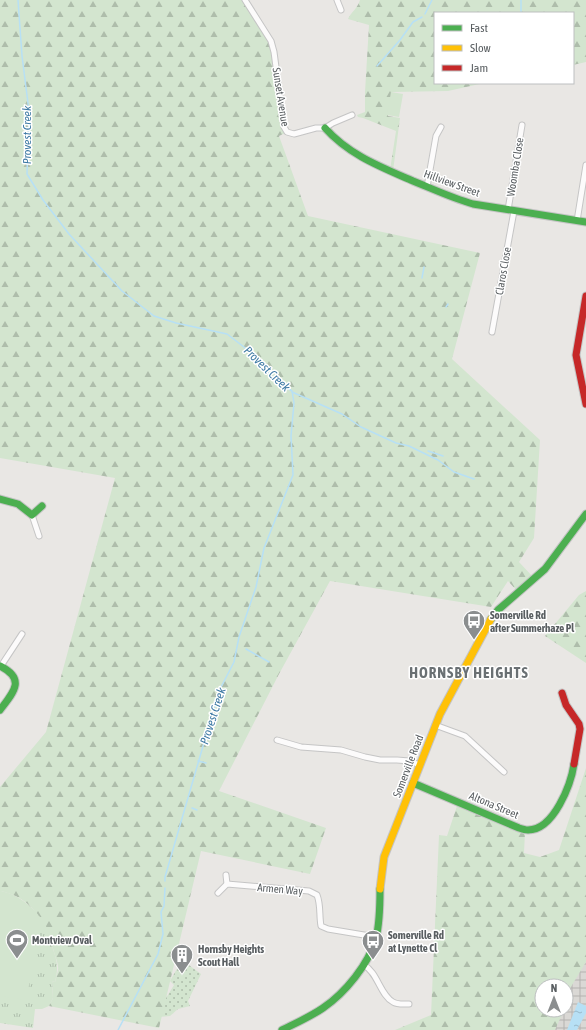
<svg xmlns="http://www.w3.org/2000/svg" width="586" height="1030" viewBox="0 0 586 1030" font-family="'Asap Condensed',sans-serif">
<style>
.industrial{fill:url(#industrial-grid)}
.grass{fill:url(#grass-dots)}
.forest{fill:url(#forest-firs)}
.park{fill:url(#park-tufts)}
.pitch{fill:#d3e5cf}
.water{fill:url(#water-ripples)}
.lines{fill:none;stroke-linecap:round;stroke-linejoin:round}
.stream{stroke:#b7e0f5;stroke-width:1.5}
.street-casing{stroke:#c5c5c5;stroke-width:7}
.fast-casing{stroke:#c4c4c4;stroke-width:9}
.slow-casing{stroke:#c4c4c4;stroke-width:9}
.jam-casing{stroke:#c4c4c4;stroke-width:9}
.street{stroke:#fcfbfb;stroke-width:5}
.fast{stroke:#4caf50;stroke-width:7}
.slow{stroke:#ffc107;stroke-width:7}
.jam{stroke:#c62828;stroke-width:7}
.labels{text-anchor:middle;dominant-baseline:central;stroke-width:3;stroke-linejoin:round;paint-order:stroke}
.street-label{font-size:11px;fill:#595e61;stroke:#fff}
.poi-label{font-size:11px;font-weight:bold;fill:#595e61;stroke:#fff;text-anchor:start}
.water-label{font-size:12px;font-style:italic;fill:#3d79a4;stroke:#fff}
.district-label{font-size:15px;font-weight:bold;letter-spacing:1px;fill:#6a7073;stroke:#fff}
</style>
<defs>
<pattern id="industrial-grid" width="8" height="8" patternUnits="userSpaceOnUse"><rect width="8" height="8" fill="#dad8d5"/><path d="M0 4h8M4 0v8" fill="none" stroke="#b4b2b0"/></pattern>
<pattern id="grass-dots" width="8" height="8" patternUnits="userSpaceOnUse"><rect width="8" height="8" fill="#d3e5cf"/><path d="M2 2h.1M6 6h.1" fill="none" stroke="#aebdab" stroke-width="1.8" stroke-linecap="round"/></pattern>
<pattern id="forest-firs" width="22" height="20" patternUnits="userSpaceOnUse"><rect width="22" height="20" fill="#d3e5cf"/><path d="M5 1l3.5 6h-7zM16 11l3.5 6h-7z" fill="#aebdab"/></pattern>
<pattern id="park-tufts" width="24" height="20" patternUnits="userSpaceOnUse"><rect width="24" height="20" fill="#d3e5cf"/><path d="M3 7l-1-3M5 7V3M7 7l1-3M15 17l-1-3M17 17v-4M19 17l1-3" fill="none" stroke="#aebdab"/></pattern>
<pattern id="water-ripples" width="26" height="14" patternUnits="userSpaceOnUse"><rect width="26" height="14" fill="#b7e0f5"/><path d="M2 4q2-2 4 0t4 0M15 11q2-2 4 0t4 0" fill="none" stroke="#98b9ca"/></pattern>
</defs>
<rect width="100%" height="100%" fill="#e9e7e4"/>
<path class="industrial" d="M586,955V1030H551L560,1010H566V996Z"/>
<path class="grass" d="M182,960L201,974L188,1001L190,1006L178,1009L170,1016L159,1017L166,998L174,985L170,981Z"/>
<g class="forest">
<path d="M0,0H242L272,48L275,61L277,92L283,129L285,133L279,136L308,216L480,253L452,359L540,440L534,538L519,562L533,577L518,592L508,581L491,607L330,581L279,674L219,791L326,828L310,874L201,851L159,1028L49,1006L53,998L52,981L55,982C56,978 57,974 58,970C59,964 55,957 54,952C47,923 32,897 0,891V787L46,732L115,478L0,458Z"/>
<path d="M360,0H586V62L573,65V13H435V83H484L448,91L392,92L388,116L400,118L393,171L390,170L396,131L363,118L358,117L357,115L365,112V92L369,25L348,19C351,12 358,8 360,0Z"/>
<path d="M586,591V663L545,636L579,595Z"/>
<path d="M586,768V962L569,990L566,1003V986H542V1010H564L555,1030H395L431,1015L439,835L447,836L457,806L525,832L524,853L540,857L559,850Z"/>
</g>
<path class="park" d="M0,891C20,895 38,910 47,928C50,933 51,940 52,946C57,961 59,966 55,982L52,981L53,998L49,1006L42,1009H35L33,1028L0,1023Z"/>
<g class="pitch">
<path d="M391,92L403,94L399,117L387,115Z"/>
<path d="M0,891C17,894 32,906 42,920L26,1000L0,996Z"/>
</g>
<path class="water" d="M578,1002L586,1006V1013L577,1030H567Z"/>
<g class="lines">
<g class="stream">
<path d="M18,0L22,56L29,111L27,174L43,200L69,234L122,291L154,316L176,323L227,334L244,347L276,381L292,391L294,403L291,436L293,475L264,548L256,587L239,637L234,662L219,691L165,877V881"/>
<path d="M521,0V13"/>
<path d="M425,14L432,0"/>
<path d="M377,66L400,40L413,22L422,17"/>
<path d="M422,278L424,267"/>
<path d="M446,307L448,304"/>
<path d="M292,392L342,414L361,427L396,443L409,446L438,460L454,472L474,479"/>
<path d="M428,451L443,456"/>
<path d="M246,649L269,662"/>
<path d="M198,761L206,763"/>
<path d="M192,808L197,810"/>
<path d="M118,1030L158,954L163,934L161,912L164,906L165,888"/>
</g>
<g class="street-casing">
<g id="street">
<path d="M245,0L271,41L274,52L284,127L287,132L294,134L316,128H325L333,123L352,115"/>
<path d="M337,0L341,10"/>
<path d="M427,187L436,136L441,127"/>
<path d="M508,210L522,125"/>
<path d="M577,221L586,165"/>
<path d="M492,332L514,211"/>
<path d="M32,515L39,536"/>
<path d="M1,666L22,634"/>
<path d="M435,725L465,736L504,772"/>
<path d="M277,740L301,747L341,750L365,757L380,760H397L409,761L420,765"/>
<path d="M226,875L227,884"/>
<path d="M218,893L227,884L309,891L317,895C321,905 319,915 321,926L328,929L376,937"/>
<path d="M364,965C378,973 380,995 393,1002C398,1005 404,1004 409,1004"/>
</g>
</g>
<g class="fast-casing">
<g id="fast">
<path d="M325,128C349,155 381,167 413,181C433,189 452,198 473,204L586,222"/>
<path d="M0,499L18,504L32,515L42,506"/>
<path d="M491,619L498,610L545,569L586,514"/>
<path d="M0,666C26,679 14,692 0,710"/>
<path d="M413,783L519,828C522,829 525,830 528,830C554,830 571,784 574,764"/>
<path d="M282,1030C296,1023 310,1017 323,1008C345,993 369,964 376,938C380,922 380,905 380,889"/>
</g>
</g>
<g class="slow-casing">
<path id="slow" d="M380,889L384,857L440,714L491,619"/>
</g>
<g class="jam-casing">
<g id="jam">
<path d="M586,296L576,355L586,404"/>
<path d="M562,693L566,705L579,724L580,729L574,764"/>
</g>
</g>
<use href="#street" class="street"/>
<use href="#fast" class="fast"/>
<use href="#slow" class="slow"/>
<use href="#jam" class="jam"/>
</g>
<defs>
<g id="bus-pin" transform="scale(1.15)"><path d="M0 17L-7.5 6A9.5 9.5 0 1 1 7.5 6Z" fill="#8b8e8f" stroke="#fff"/><path d="M-5-6H5V4H4V6H2V4H-2V6H-4V4H-5ZM-3.5-4V0h7V-4ZM-3.5 1.2v1.5H-2V1.2ZM2 1.2v1.5H3.5V1.2Z" fill="#fff"/></g>
<g id="stadium-pin" transform="scale(1.15)"><path d="M0 17L-7.5 6A9.5 9.5 0 1 1 7.5 6Z" fill="#8b8e8f" stroke="#fff"/><path d="M0-5a6.5 5 0 1 0 0 10a6.5 5 0 1 0 0-10ZM-3.5-1.8h7v3.6h-7Z" fill="#fff"/></g>
<g id="building-pin" transform="scale(1.15)"><path d="M0 17L-7.5 6A9.5 9.5 0 1 1 7.5 6Z" fill="#8b8e8f" stroke="#fff"/><path d="M-4-6H4V6H1V3H-1V6H-4ZM-2.5-4.3h1.7v1.8h-1.7ZM.8-4.3h1.7v1.8H.8ZM-2.5-1h1.7V.8h-1.7ZM.8-1h1.7V.8H.8Z" fill="#fff"/></g>
</defs>
<g fill-rule="evenodd">
<use href="#bus-pin" x="474" y="621"/>
<use href="#stadium-pin" x="17" y="940"/>
<use href="#bus-pin" x="373" y="941"/>
<use href="#building-pin" x="182" y="955"/>
</g>
<g class="labels">
<g class="street-label">
<text transform="translate(281 97) rotate(81)">Sunset Avenue</text>
<text transform="translate(515 167) rotate(-81)">Woomba Close</text>
<text transform="translate(452 183) rotate(20)">Hillview Street</text>
<text transform="translate(503 271) rotate(-80)">Claros Close</text>
<text transform="translate(408 766) rotate(-69)">Somerville Road</text>
<text transform="translate(494 805) rotate(23)">Altona Street</text>
<text transform="translate(280 889) rotate(5)">Armen Way</text>
</g>
<g class="poi-label">
<text x="490" y="615">Somerville Rd<tspan x="490" dy="13">after Summerhaze Pl</tspan></text>
<text x="388" y="935">Somerville Rd<tspan x="388" dy="13">at Lynette Cl</tspan></text>
<text x="32" y="940">Montview Oval</text>
<text x="198" y="949">Hornsby Heights<tspan x="198" dy="13">Scout Hall</tspan></text>
</g>
<g class="water-label">
<text transform="translate(27 135) rotate(-90)">Provest Creek</text>
<text transform="translate(267 369) rotate(44)">Provest Creek</text>
<text transform="translate(213 716) rotate(-72)">Provest Creek</text>
</g>
<g class="district-label">
<text x="469" y="672">HORNSBY HEIGHTS</text>
</g>
</g>
<rect x="434" y="12" width="140" height="72" fill="#ffffff" stroke="#bdbfc0"/>
<rect x="442" y="25" width="20" height="6" fill="#4caf50" stroke="#bdbfc0"/>
<text x="470" y="32" font-size="12" fill="#595e61">Fast</text>
<rect x="442" y="45" width="20" height="6" fill="#ffc107" stroke="#bdbfc0"/>
<text x="470" y="52" font-size="12" fill="#595e61">Slow</text>
<rect x="442" y="65" width="20" height="6" fill="#c62828" stroke="#bdbfc0"/>
<text x="470" y="72" font-size="12" fill="#595e61">Jam</text>
<g transform="translate(554 998)"><circle r="19" fill="#ffffff" stroke="#bdbfc0"/>
<path d="M0-3L7 15L0 10L-7 15Z" fill="#8b8e8f"/>
<text y="-6" font-size="11" font-weight="bold" text-anchor="middle" fill="#595e61">N</text>
</g>
</svg>
